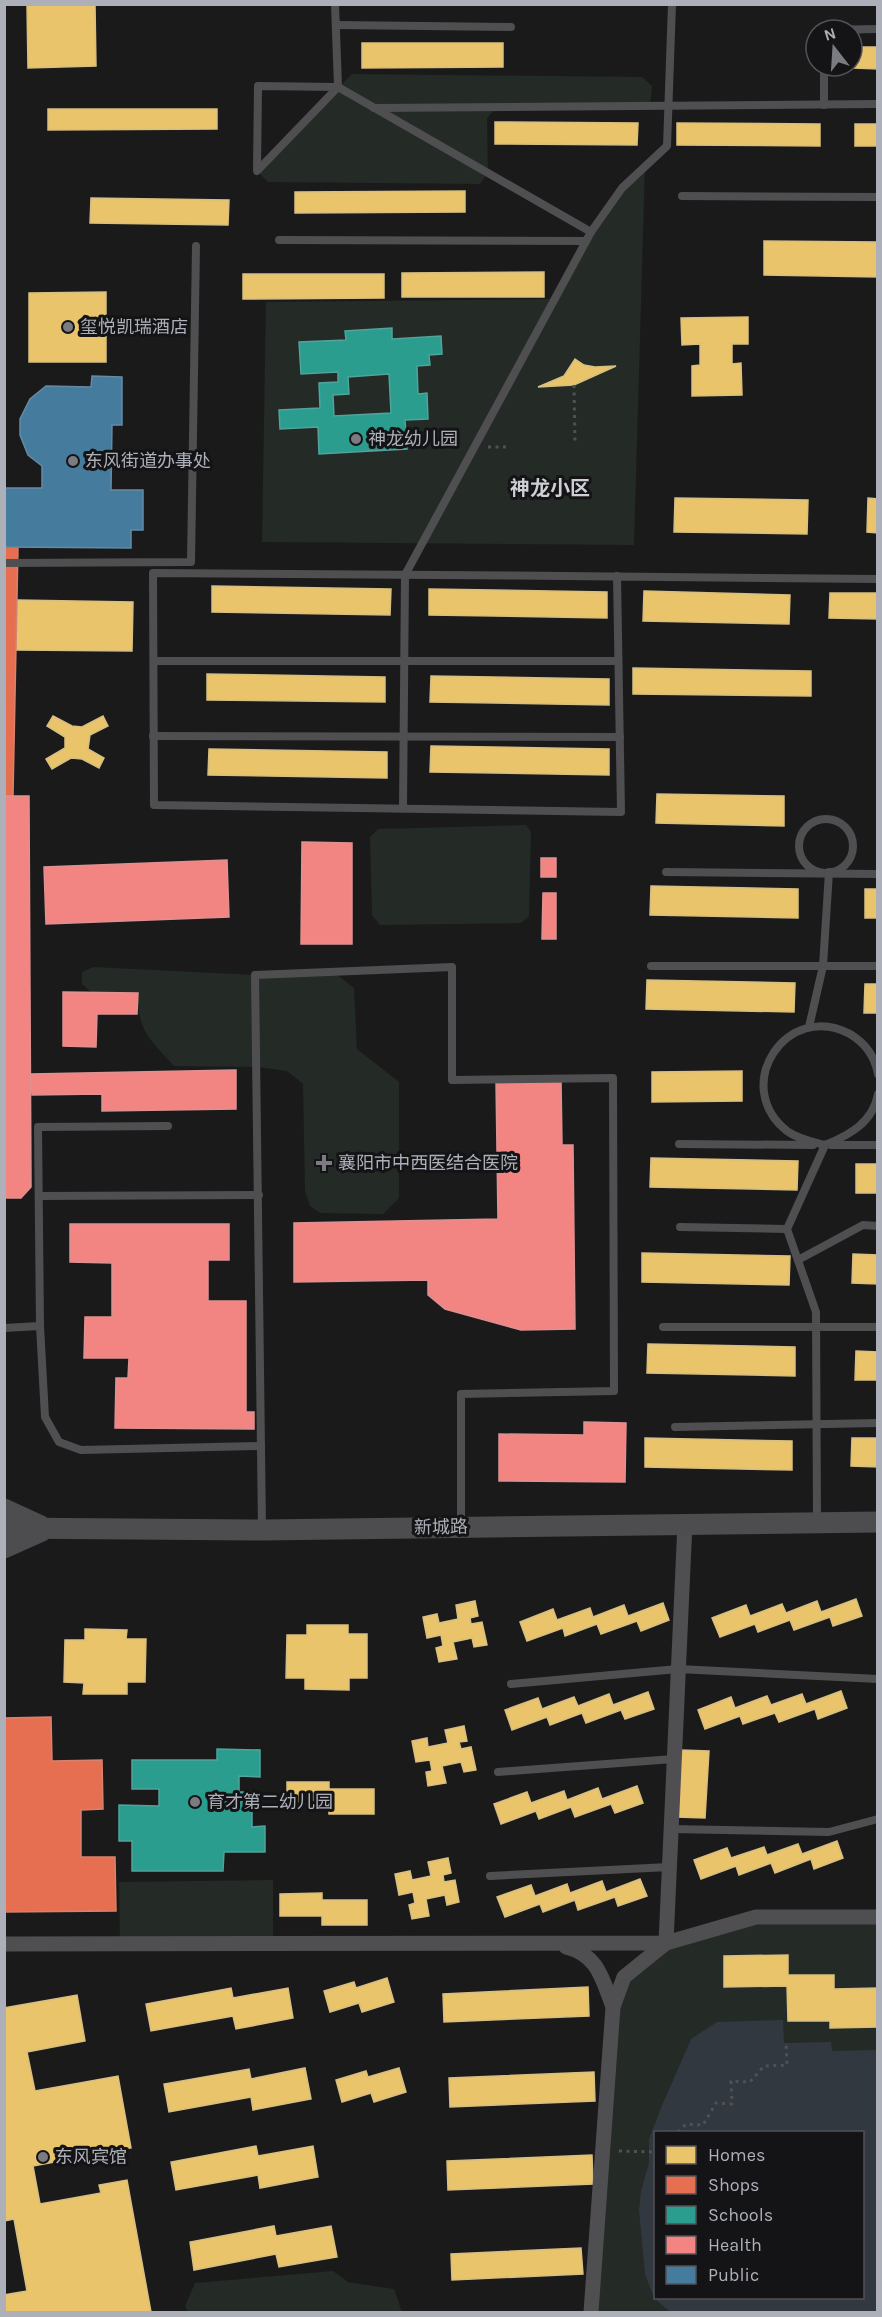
<svg xmlns="http://www.w3.org/2000/svg" width="882" height="2317" viewBox="0 0 882 2317" font-family="Karla,'Noto Sans SC',sans-serif">
<style>
.green{fill:#242a25;fill-rule:evenodd}
.water{fill:#32383f;fill-rule:evenodd}
.homes{fill:#e9c46a;stroke:#d7be82;stroke-width:1.5}
.shops{fill:#e76f51;stroke:#d68270;stroke-width:1.5}
.schools{fill:#2a9d8f;stroke:#51a39c;stroke-width:1.5;fill-rule:evenodd}
.health{fill:#f28482;stroke:#dd9192;stroke-width:1.5}
.public{fill:#457b9d;stroke:#648ba5;stroke-width:1.5}
.lines{fill:none;stroke-linecap:round;stroke-linejoin:round}
.path{stroke:#505153;stroke-width:3;stroke-dasharray:3 4.5;stroke-linecap:butt}
.lane{stroke:#4f4f52;stroke-width:8}
.street{stroke:#4f4f52;stroke-width:15}
.secondary{stroke:#4d4d50;stroke-width:21}
.poi-dot{fill:#7a7c81;stroke:#141416;stroke-width:2}
.labels{text-anchor:middle;dominant-baseline:central;stroke-width:6;stroke-linejoin:round;paint-order:stroke}
.poi-label{font-size:18px;fill:#adb0b9;stroke:#141416;text-anchor:start}
.street-label{font-size:18px;fill:#adb0b9;stroke:#141416}
.neighbourhood-label{font-size:20px;font-weight:bold;fill:#cdcfd5;stroke:#141416}
</style>
<rect width="100%" height="100%" fill="#1a1a1a"/>
<g class="green">
<path d="M352,74L642,77L652,86L650,106L497,107L487,118L488,173L480,184L268,182L257,171Z"/>
<path d="M645,165L634,545L262,542L266,302L554,299L591,232Z"/>
<path d="M526,825L531,832L529,916L521,923L380,925L372,915L370,837L378,829Z"/>
<path d="M93,967L255,975L311,973L339,976L354,988L357,1049L399,1082V1198L383,1214L320,1213L310,1206L305,1191L303,1084L287,1071L258,1067L174,1066C150,1040 137,1030 138,993L91,992L82,984V972Z"/>
<path d="M273,1880V1944H120L119,1882Z"/>
<path d="M756,1917H877V2312H591L613,2007L624,1977L666,1943ZM656,2132H862V2298H656Z"/>
<path d="M333,2271L348,2282L394,2289L402,2312H188L185,2306L195,2283Z"/>
</g>
<path class="water" d="M783,2020L784,2043L831,2042L832,2051L877,2050V2312H670L654,2298L645,2274L639,2210L641,2191L649,2163V2139L661,2108L691,2039L717,2022ZM656,2132H862V2298H656Z"/>
<g class="homes">
<path d="M27,4H95L96,66L28,68Z"/>
<path d="M362,43H503V67L362,68Z"/>
<path d="M855,47H878V69L854,68Z"/>
<path d="M48,109H217V129L48,130Z"/>
<path d="M495,122L638,123L637,145L495,144Z"/>
<path d="M677,123L820,124V146L677,145Z"/>
<rect x="855" y="124" width="23" height="22"/>
<path d="M465,191V212L295,213V192Z"/>
<path d="M91,198L229,200L228,225L90,223Z"/>
<path d="M764,241L878,242V277L764,275Z"/>
<path d="M544,272V297H402V273Z"/>
<path d="M243,274H384V298L243,299Z"/>
<path d="M106,292V362H29V293Z"/>
<path d="M748,317V344H732V364L741,363L742,395L692,396V366L700,365V344L682,345L681,318Z"/>
<path d="M575,359L584,365L595,367L616,366L574,385L538,387L564,376Z"/>
<path d="M675,498L808,500L807,534L674,532Z"/>
<path d="M868,498L878,499V533L867,532Z"/>
<path d="M212,586L391,589L390,615L212,612Z"/>
<path d="M429,589L607,592V618L429,615Z"/>
<path d="M644,591L790,595L789,624L643,621Z"/>
<path d="M830,593H878V619L829,618Z"/>
<path d="M17,600L133,602L132,651L16,650Z"/>
<path d="M633,668L811,671V696L633,694Z"/>
<path d="M207,674L385,677V702L207,700Z"/>
<path d="M431,676L609,679V705L430,702Z"/>
<path d="M53,716L72,726L82,727L103,716L108,726L90,735L88,749L104,758L99,768L82,759L71,758L52,769L46,759L65,748V737L47,726Z"/>
<path d="M431,746L609,749V775L430,772Z"/>
<path d="M209,749L387,752V778L208,775Z"/>
<path d="M657,794L784,796V826L656,823Z"/>
<path d="M651,886L798,889V918L650,915Z"/>
<rect x="865" y="889" width="13" height="29"/>
<path d="M647,980L795,983L794,1012L646,1009Z"/>
<path d="M865,984H878V1013H864Z"/>
<path d="M742,1071V1101L652,1102V1072Z"/>
<path d="M651,1158L798,1161L797,1190L650,1187Z"/>
<rect x="856" y="1164" width="22" height="29"/>
<path d="M642,1253L790,1256L789,1285L642,1282Z"/>
<path d="M853,1254L878,1255V1284L852,1283Z"/>
<path d="M648,1344L795,1347V1376L647,1373Z"/>
<path d="M856,1351L878,1352V1380H855Z"/>
<path d="M645,1438L792,1441V1470L645,1467Z"/>
<path d="M852,1438H878V1467L851,1466Z"/>
<path d="M856,1599L862,1616L833,1626L830,1617L794,1630L790,1620L758,1632L755,1624L720,1637L712,1618L746,1605L750,1616L782,1604L786,1613L817,1601L821,1612Z"/>
<path d="M475,1601L478,1616L470,1618L471,1624L482,1622L487,1645L474,1647L472,1638L453,1642L457,1659L439,1662L436,1648L443,1646L441,1635L427,1638L423,1617L437,1614L439,1623L458,1619L456,1605Z"/>
<path d="M663,1603L669,1620L641,1631L637,1621L601,1634L597,1624L565,1636L563,1628L527,1641L520,1622L553,1609L557,1620L590,1608L593,1617L624,1605L628,1616Z"/>
<path d="M307,1625H348V1634H367V1678H349V1690L305,1689V1678H286L287,1635H307Z"/>
<path d="M85,1629L127,1630L126,1639H146L145,1682H127V1694H83L84,1683L64,1682L65,1640H85Z"/>
<path d="M841,1691L847,1708L818,1719L815,1709L779,1722L775,1713L743,1724L740,1716L705,1729L698,1710L731,1697L735,1708L767,1696L771,1705L802,1694L806,1704Z"/>
<path d="M648,1692L654,1709L625,1719L621,1710L586,1723L582,1713L550,1725L547,1717L512,1730L505,1710L538,1698L542,1709L574,1697L578,1706L609,1694L613,1705Z"/>
<path d="M464,1726L467,1741L459,1742L461,1749L471,1747L476,1770L464,1772L461,1762L442,1766L446,1783L428,1786L426,1772L432,1771L430,1760L416,1762L412,1741L427,1738L428,1747L448,1743L445,1730Z"/>
<path d="M680,1750L709,1751L705,1818L676,1817Z"/>
<path d="M287,1782H329V1789H374V1814H329V1804H287Z"/>
<path d="M637,1786L643,1803L615,1813L611,1804L575,1817L571,1807L539,1819L536,1811L501,1824L494,1804L527,1792L531,1803L564,1791L567,1800L598,1788L602,1799Z"/>
<path d="M837,1841L843,1858L814,1869L811,1859L775,1873L771,1863L739,1875L736,1866L701,1879L694,1860L727,1848L731,1858L764,1847L767,1855L798,1844L802,1854Z"/>
<path d="M448,1858L451,1873L443,1875L444,1882L455,1880L459,1902L447,1905L445,1895L426,1899L429,1916L412,1919L409,1905L415,1903L413,1892L399,1895L395,1874L410,1871L412,1880L431,1876L428,1862Z"/>
<path d="M640,1879L647,1896L618,1906L615,1897L578,1910L575,1900L543,1912L540,1904L505,1917L497,1897L531,1885L535,1896L567,1884L570,1893L602,1881L606,1892Z"/>
<path d="M322,1893V1900H367V1925H322V1916H280V1894Z"/>
<path d="M788,1955V1975H834V1989L878,1988V2027L830,2028V2021H788L787,1986L724,1987V1956Z"/>
<path d="M387,1978L394,2002L362,2012L359,2003L330,2012L324,1991L354,1982L356,1988Z"/>
<path d="M588,1987L589,2016L444,2022L443,1994Z"/>
<path d="M231,1988L233,1998L288,1988L293,2018L236,2029L233,2016L151,2031L146,2004Z"/>
<path d="M77,1995L85,2041L27,2052L35,2091L118,2076L131,2148L33,2166L40,2204L101,2193L99,2185L127,2180L151,2312H4V2295L27,2291L14,2219L4,2221V2008Z"/>
<path d="M305,2068L311,2099L253,2110L251,2097L169,2112L164,2084L249,2069L251,2079Z"/>
<path d="M399,2068L406,2092L374,2102L371,2093L342,2102L336,2080L366,2071L368,2077Z"/>
<path d="M594,2072L595,2101L450,2107L449,2078Z"/>
<path d="M256,2146L258,2156L313,2146L318,2177L260,2188L258,2175L176,2190L171,2162Z"/>
<path d="M592,2155L593,2184L448,2190L447,2161Z"/>
<path d="M274,2226L276,2236L331,2226L337,2257L279,2267L276,2254L194,2270L190,2242Z"/>
<path d="M581,2248L583,2274L452,2280L451,2254Z"/>
</g>
<g class="shops">
<path d="M4,547H18L13,796H4Z"/>
<path d="M51,1717L52,1761L102,1760L103,1809L81,1810V1857H115L116,1911L4,1912V1718Z"/>
</g>
<g class="schools">
<path d="M392,328V339L441,336L442,354L429,355L430,365L417,366L418,394L427,393L428,419L405,420L407,449L319,454L318,427L280,429L279,410L320,408L319,383L338,382V372L301,374L299,342L346,340L345,331ZM389,374L391,413L334,416L333,395L349,394L348,377Z"/>
<path d="M217,1749L260,1750V1777L239,1776V1792H252V1827L265,1826V1852H224L223,1871H132V1841H119V1805L159,1806V1789H132V1760H217Z"/>
</g>
<g class="health">
<path d="M4,796H29L31,1187L21,1198H4Z"/>
<path d="M302,842L352,843V944H301Z"/>
<rect x="541" y="858" width="15" height="19"/>
<path d="M227,860L229,917L46,924L44,867Z"/>
<path d="M543,893H556V939H542Z"/>
<path d="M63,992L138,993L137,1014H97L96,1047L63,1046Z"/>
<path d="M236,1070V1109L102,1111V1094L32,1095L31,1074Z"/>
<path d="M561,1080L562,1145H573L575,1329L521,1330L445,1309L428,1295V1280L294,1282V1223L498,1219L496,1081Z"/>
<path d="M70,1224H229V1260H208V1301H246V1412H254V1429L115,1428L116,1378H128L129,1358H84L85,1317H112V1263L70,1262Z"/>
<path d="M584,1422L626,1423L625,1482L499,1481V1434L584,1435Z"/>
</g>
<path class="public" d="M92,376L122,377V425H112L111,490H143V530H131V548L4,547V488H42V466L28,455L20,435V419L30,399L46,386L91,387Z"/>
<g class="lines">
<g class="path">
<path d="M574,385L575,445"/>
<path d="M488,447H508"/>
<path d="M666,2132H671"/>
<path d="M678,2132L686,2124L703,2125L716,2103L732,2104L731,2081L750,2082L764,2066L787,2065L786,2043"/>
<path d="M619,2151L656,2152"/>
</g>
<g class="lane">
<path d="M335,4L338,87L591,232L405,575L403,808"/>
<path d="M336,25L511,27"/>
<path d="M825,30L878,29"/>
<path d="M258,86L338,87L257,171Z"/>
<path d="M824,105V66"/>
<path d="M374,108L878,104"/>
<path d="M682,196L878,197"/>
<path d="M591,232L622,188L667,146L672,4"/>
<path d="M279,240L586,241"/>
<path d="M4,563L191,562L196,246"/>
<path d="M617,576L621,812L154,805L153,573C395,574 636,577 878,579"/>
<path d="M154,661H618"/>
<path d="M153,736L620,737"/>
<circle cx="826" cy="846" r="27"/>
<path d="M666,872L878,874"/>
<path d="M651,966H878"/>
<path d="M809,1027L823,966L829,872"/>
<path d="M878,1074C875,1057 865,1043 850,1034C787,1000 730,1086 787,1131C798,1139 813,1142 825,1145C850,1135 873,1122 878,1094"/>
<path d="M679,1144L813,1145"/>
<path d="M831,1145H878"/>
<path d="M39,1196L259,1195"/>
<path d="M680,1227L787,1229"/>
<path d="M798,1260L863,1225L878,1226"/>
<path d="M40,1326L38,1127L168,1126"/>
<path d="M663,1327H878"/>
<path d="M4,1328L40,1326L45,1417L59,1442L81,1450L261,1446"/>
<path d="M675,1427L878,1423"/>
<path d="M817,1521L816,1312L787,1229L825,1145"/>
<path d="M262,1528L255,975L452,967V1080L613,1078L614,1391L461,1394V1526"/>
<path d="M511,1684L678,1669L878,1679"/>
<path d="M498,1772L674,1759"/>
<path d="M671,1829L829,1832L878,1819"/>
<path d="M490,1876L669,1867"/>
</g>
<g class="street">
<path d="M4,1944L666,1943L756,1917H878"/>
<path d="M566,1947C598,1955 602,1978 613,2007"/>
<path d="M591,2312L613,2007L624,1977L666,1943L685,1523"/>
</g>
<g class="secondary">
<path d="M4,1509L41,1526"/>
<path d="M4,1528L262,1530L878,1522"/>
<path d="M4,1548L42,1531"/>
</g>
</g>
<g class="poi-dot">
<circle cx="68" cy="327" r="6"/>
<circle cx="356" cy="439" r="6"/>
<circle cx="73" cy="461" r="6"/>
<path d="M321 1154h6v6h6v6h-6v6h-6v-6h-6v-6h6z"/>
<circle cx="195" cy="1802" r="6"/>
<circle cx="43" cy="2157" r="6"/>
</g>
<g class="labels">
<g class="poi-label">
<text x="80" y="327">玺悦凯瑞酒店</text>
<text x="368" y="439">神龙幼儿园</text>
<text x="85" y="461">东风街道办事处</text>
<text x="338" y="1163">襄阳市中西医结合医院</text>
<text x="207" y="1802">育才第二幼儿园</text>
<text x="55" y="2157">东风宾馆</text>
</g>
<g class="street-label">
<text transform="translate(441 1527) rotate(-1)">新城路</text>
</g>
<g class="neighbourhood-label">
<text x="550" y="488">神龙小区</text>
</g>
</g>
<rect width="882" height="2317" fill="none" stroke="#adb0b9" stroke-width="12"/>
<rect x="654" y="2131" width="210" height="168" fill="#141416" stroke="#515257" stroke-width="1.5"/>
<rect x="666" y="2146" width="30" height="18" fill="#e9c46a" stroke="#515257" stroke-width="1.5"/>
<text x="708" y="2161" font-size="18" fill="#adb0b9">Homes</text>
<rect x="666" y="2176" width="30" height="18" fill="#e76f51" stroke="#515257" stroke-width="1.5"/>
<text x="708" y="2191" font-size="18" fill="#adb0b9">Shops</text>
<rect x="666" y="2206" width="30" height="18" fill="#2a9d8f" stroke="#515257" stroke-width="1.5"/>
<text x="708" y="2221" font-size="18" fill="#adb0b9">Schools</text>
<rect x="666" y="2236" width="30" height="18" fill="#f28482" stroke="#515257" stroke-width="1.5"/>
<text x="708" y="2251" font-size="18" fill="#adb0b9">Health</text>
<rect x="666" y="2266" width="30" height="18" fill="#457b9d" stroke="#515257" stroke-width="1.5"/>
<text x="708" y="2281" font-size="18" fill="#adb0b9">Public</text>
<g transform="translate(834 48) rotate(343)"><circle r="28" fill="#141416" stroke="#515257" stroke-width="1.5"/>
<path d="M0-4.5L10 22L0 15L-10 22Z" fill="#7a7c81"/>
<text y="-9" font-size="16" font-weight="bold" text-anchor="middle" fill="#adb0b9">N</text>
</g>
</svg>
